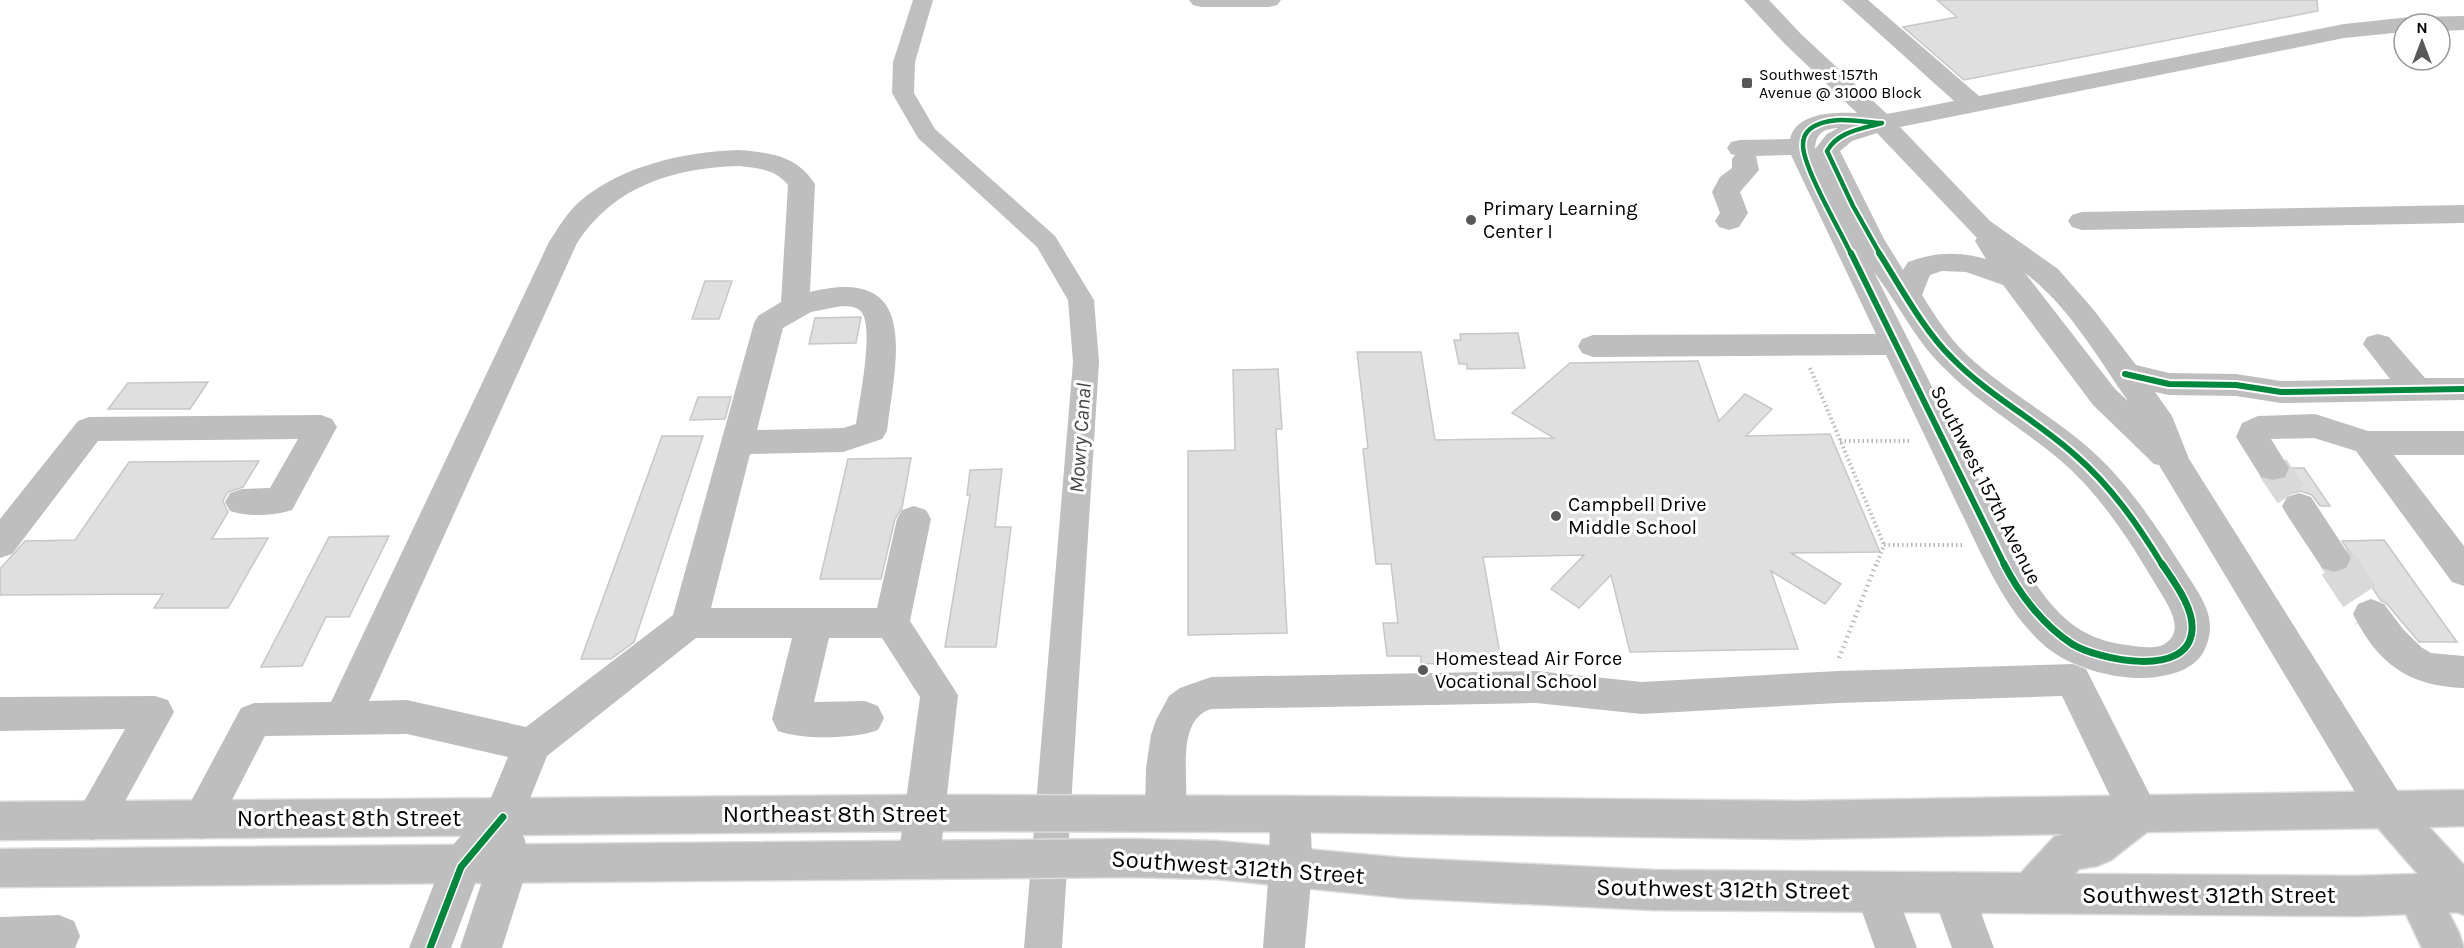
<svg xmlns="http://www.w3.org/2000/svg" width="2464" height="948" viewBox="0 0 2464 948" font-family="Karla,sans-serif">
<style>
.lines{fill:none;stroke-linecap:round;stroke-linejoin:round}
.canal{fill:#bfbfbf;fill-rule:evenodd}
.building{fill:#dfdfdf;stroke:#c7c7c7;stroke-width:1.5}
.minor-tunnel-far1{stroke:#d9d9d9;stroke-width:32;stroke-dasharray:32 16;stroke-linecap:butt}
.minor-tunnel{stroke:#d9d9d9;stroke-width:39;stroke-dasharray:39 20;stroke-linecap:butt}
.major-casing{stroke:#dbdbdb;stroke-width:3}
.highway-casing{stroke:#dbdbdb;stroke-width:3}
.path-far1{stroke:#b9b9b9;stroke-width:4;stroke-dasharray:1.5 3;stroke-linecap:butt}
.path{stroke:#b9b9b9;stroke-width:4.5;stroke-dasharray:1.5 4;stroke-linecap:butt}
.minor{fill:#bebebe;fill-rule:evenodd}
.major{fill:#bebebe;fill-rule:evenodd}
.highway{fill:#bebebe;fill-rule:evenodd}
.cycleway-far2-casing{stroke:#fff;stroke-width:8}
.cycleway-far1-casing{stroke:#fff;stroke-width:10}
.cycleway-casing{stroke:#fff;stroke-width:10}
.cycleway-far2{stroke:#00873e;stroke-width:4.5}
.cycleway-far1{stroke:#00873e;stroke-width:6}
.cycleway{stroke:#00873e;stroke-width:7}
.poi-dot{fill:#595959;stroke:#fff;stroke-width:2}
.labels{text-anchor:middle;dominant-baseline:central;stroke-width:6;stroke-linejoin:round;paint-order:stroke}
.far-poi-label{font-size:16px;fill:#000;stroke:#fff;text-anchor:start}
.poi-label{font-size:20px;fill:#000;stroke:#fff;text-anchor:start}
.street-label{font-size:20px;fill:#000;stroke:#fff}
.water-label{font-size:21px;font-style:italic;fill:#444;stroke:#fff}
.near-street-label{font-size:24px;fill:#000;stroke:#fff}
</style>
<rect width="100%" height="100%" fill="#fff"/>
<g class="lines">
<path class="canal" d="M913,0H933L915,62L914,93L935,129L1055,236L1094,300L1099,362L1062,948H1024L1073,362L1068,300L1037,247L918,138L892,93L893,62Z"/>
</g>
<g class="building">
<path d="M1937,0H2317L2318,11L1964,80L1903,27L1957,17Z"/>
<path d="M705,281H732L719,319H692Z"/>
<path d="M861,317L856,343L809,344L815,318Z"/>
<path d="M1518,333L1525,368L1467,369V364H1459L1454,340H1461L1460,334Z"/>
<path d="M1357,352H1421L1435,440L1554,438L1512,413L1570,363L1698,361L1719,421L1745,394L1772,409L1746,436L1830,434L1880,552L1791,553L1841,584L1825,604L1771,571L1798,649L1630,652L1611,575L1579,608L1551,589L1584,555L1483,557L1500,654L1461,655L1462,663L1421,664V656H1387L1383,623H1398L1391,564H1376L1363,449L1368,448Z"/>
<path d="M1278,369L1282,429H1276L1287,633L1188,635V451L1235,450L1233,370Z"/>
<path d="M208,382L190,409H108L128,383Z"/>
<path d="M698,397H731L725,419L690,420Z"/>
<path d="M662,436H703L634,642L611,659H581Z"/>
<path d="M911,458L902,508L895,519L881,579H820L848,459Z"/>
<path d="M259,461L243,487L228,492L223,501L228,512L212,539L268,538L228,608H154L163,594L0,595V569L25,541L75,540L129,462Z"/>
<path d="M2291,468H2304L2330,506H2320L2312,495L2300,491L2286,495L2284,498L2273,482L2286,479Z"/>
<path d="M1002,469L995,527H1011L996,647H945L970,495H967L970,470Z"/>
<path d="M389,536L349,617H326L302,666L261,667L329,537Z"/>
<path d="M2384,540L2457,642H2419L2386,603L2381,601L2342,541Z"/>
</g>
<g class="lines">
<g class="minor-tunnel-far1">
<path d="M2273,468L2299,506"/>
<path d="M2334,558L2339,566"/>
</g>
<path class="minor-tunnel" d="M2338,564L2371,614"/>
<g class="major-casing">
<path id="major" d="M2464,790V826L2429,827L2464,865V912L2357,916L1653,910L1403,898L1217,879L1130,877L0,887V849L1130,839L1217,841L1403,858L1653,870L2021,873L2054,837L2063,834L1799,839L1290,832L925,831L0,840V802L925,795L1290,796L1799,801ZM2378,828L2418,874L2357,876L2075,874L2079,869L2097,866L2111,860L2147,832Z"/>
</g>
<g class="highway-casing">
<g id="highway">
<path d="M2461,872L2464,873V915L2449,909L2440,892L2446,878Z"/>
<path d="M2418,875L2433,881L2459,933L2464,948H2422L2397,895L2403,881Z"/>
</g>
</g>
<g class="path-far1">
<path d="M1810,368L1884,545"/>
<path d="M1840,441H1912"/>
<path d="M1876,566L1884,545H1962"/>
</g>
<path class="path" d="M1839,658L1876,564"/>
<g class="minor">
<path d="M1189,0H1281L1277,5L1269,7H1201L1193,5Z"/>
<path d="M1744,0H1769L1801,34L1887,114L1954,101L1842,0H1868L1979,96L2344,24L2410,17L2464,16V30L2440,31V24H2404V32L2344,38L1900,127L1990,221L2058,269L2093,309L2136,365L2169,373L2236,374L2281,381L2390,379L2363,344L2367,337L2378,334L2389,337L2425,378H2464V400L2281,403L2236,396L2169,395L2155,392L2172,416L2189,459L2401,796L2407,809L2401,822L2387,827L2373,822L2159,465L2154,464L2093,405L2003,285L1966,272L1942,271L1930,275L1922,295C1935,316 1948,336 1966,354C2002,388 2046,412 2083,443C2126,479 2155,524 2184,570C2201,597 2220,619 2204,651C2193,672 2165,677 2144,678C2113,679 2070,667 2046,647C2004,611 1982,554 1958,506C1934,455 1910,405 1886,355L1593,357L1582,353L1578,346L1582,339L1593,335L1876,334L1791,155L1756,156L1759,170L1740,192L1748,213L1739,227L1729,230L1719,227L1715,221L1720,213L1712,192L1720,177L1732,168V159L1735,155L1731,154L1727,148L1731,142L1740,140L1790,139C1796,112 1835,112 1857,113L1785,44ZM1838,128L1827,134L1815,149C1816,133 1823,129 1838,128ZM1877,133L1977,238L1975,241L1986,259C1958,251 1935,252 1908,262L1903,270L1884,239L1840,151L1852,141ZM1874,272C1898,303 1915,340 1943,367C1978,403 2022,428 2060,460C2102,496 2131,543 2159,590C2168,605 2187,632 2163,645C2154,649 2138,647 2127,645C2070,638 2049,604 2019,559ZM2025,273C2068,305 2098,358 2128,401L2115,389Z"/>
<path d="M739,150C771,153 796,155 815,184L810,292C923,264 895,361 887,431L882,439L843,452L750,454L711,608H877L897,519L902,510L914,506L926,510L931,519L910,621L958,695L940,859L934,873L919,878L904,873L898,859L920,697L882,638H829L814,702L865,701L878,706L884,718L878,730C854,739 802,740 778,731L772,719L792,638H696L547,756L519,826L525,840L529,863L502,948H460L486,869L477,879L451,948H409L446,853L488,805L508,757L407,734L265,736L215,833L201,839L187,833L181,820L241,708L254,703L331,702L549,242C558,228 567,213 579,202C622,165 684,152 739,150ZM739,166C758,168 775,169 788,185L781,302L758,316L754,323L673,615L526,727L407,700L369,701L577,243C614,186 673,168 739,166ZM836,307C844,306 857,305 862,313C874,330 859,402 856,424L843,428L757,430L783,328L811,312Z"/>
<path d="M2464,205V223L2082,230L2072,227L2068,221L2072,215L2082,212Z"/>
<path d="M2315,414L2368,431H2464V455H2394L2464,546V586L2452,582L2356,451L2314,438L2271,439L2289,468L2285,477L2273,480L2261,477L2236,437L2242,423L2258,416Z"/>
<path d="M321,415L332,419L337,427L292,510C273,516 249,517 230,511L225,502L230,493L242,489L270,488L298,439L98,441L12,554L0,558V519L78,421L89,417Z"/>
<path d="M2299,493L2311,497L2351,558L2346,568L2334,572L2322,568L2287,515L2282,506L2287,497Z"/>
<path d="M2371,599L2384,604L2403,629L2421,647L2431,653L2464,656V688C2408,686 2378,664 2353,614L2358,604Z"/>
<path d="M2073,664L2086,669L2153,801L2159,814L2153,827L2139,832L2125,827L2062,696L1838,703L1642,714L1536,703L1211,709C1173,721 1191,785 1185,814C1184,818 1181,823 1179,827L1165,832L1151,827L1145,814L1146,768L1151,735L1156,720L1169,696L1180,688L1211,677L1536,671L1642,682L1838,671Z"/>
<path d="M155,696L168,700L174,712L107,834L93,840L79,834L73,821L125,729L0,731V697Z"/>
<path d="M1290,796L1304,801C1319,835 1308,909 1305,948H1263L1269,868L1270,814L1276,801Z"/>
<path d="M1876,872L1891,878L1917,948H1875L1855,892L1861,878Z"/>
<path d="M1953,872L1968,878L1994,948H1952L1932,892L1938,878Z"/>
<path d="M59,915L74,921L80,936L75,948H0V917Z"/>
</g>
<use href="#major" class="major"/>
<use href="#highway" class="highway"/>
<g class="cycleway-far2-casing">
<path id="cycleway-far2" d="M1851,254C1840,230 1803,168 1803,145C1803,139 1805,133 1810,129C1829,114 1860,122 1882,123C1862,129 1838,131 1827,151L1853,206L1880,254"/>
</g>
<g class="cycleway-far1-casing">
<g id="cycleway-far1">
<path d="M1851,253L2005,566"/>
<path d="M1879,253C1900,286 1924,331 1952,358C1989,396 2036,420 2075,455C2111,486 2138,525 2163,566"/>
<path d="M2125,374L2169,384L2236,385L2281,392L2464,389"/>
</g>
</g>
<g class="cycleway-casing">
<g id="cycleway">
<path d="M2004,564C2019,594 2044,626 2072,644C2098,660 2189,679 2192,630C2194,608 2174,582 2162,564"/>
<path d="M430,948L461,867L503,817"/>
</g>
</g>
<use href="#cycleway-far2" class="cycleway-far2"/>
<use href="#cycleway-far1" class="cycleway-far1"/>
<use href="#cycleway" class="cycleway"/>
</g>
<g class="poi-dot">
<rect x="1741" y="77" width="12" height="12" rx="3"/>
<circle cx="1471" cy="220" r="6"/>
<circle cx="1556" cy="516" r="6"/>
<circle cx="1423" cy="670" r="6"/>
</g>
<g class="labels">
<g class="far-poi-label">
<text x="1759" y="74">Southwest 157th<tspan x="1759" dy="18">Avenue @ 31000 Block</tspan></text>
</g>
<g class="poi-label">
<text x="1483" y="208">Primary Learning<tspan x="1483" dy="23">Center I</tspan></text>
<text x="1568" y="504">Campbell Drive<tspan x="1568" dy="23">Middle School</tspan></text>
<text x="1435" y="658">Homestead Air Force<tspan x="1435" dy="23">Vocational School</tspan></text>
</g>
<g class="street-label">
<text transform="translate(1986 485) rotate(63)">Southwest 157th Avenue</text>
</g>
<g class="water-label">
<text transform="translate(1080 438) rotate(-86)">Mowry Canal</text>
</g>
<g class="near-street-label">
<text x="835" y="814">Northeast 8th Street</text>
<text x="349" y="818">Northeast 8th Street</text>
<text transform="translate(1238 867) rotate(4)">Southwest 312th Street</text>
<text transform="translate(1723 889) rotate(1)">Southwest 312th Street</text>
<text x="2209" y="895">Southwest 312th Street</text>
</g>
</g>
<g transform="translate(2422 42)"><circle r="28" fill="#ffffff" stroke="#999999" stroke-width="1.5"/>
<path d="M0-4.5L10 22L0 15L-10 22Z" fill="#595959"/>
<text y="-9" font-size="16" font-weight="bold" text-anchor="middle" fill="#000000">N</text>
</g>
</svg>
